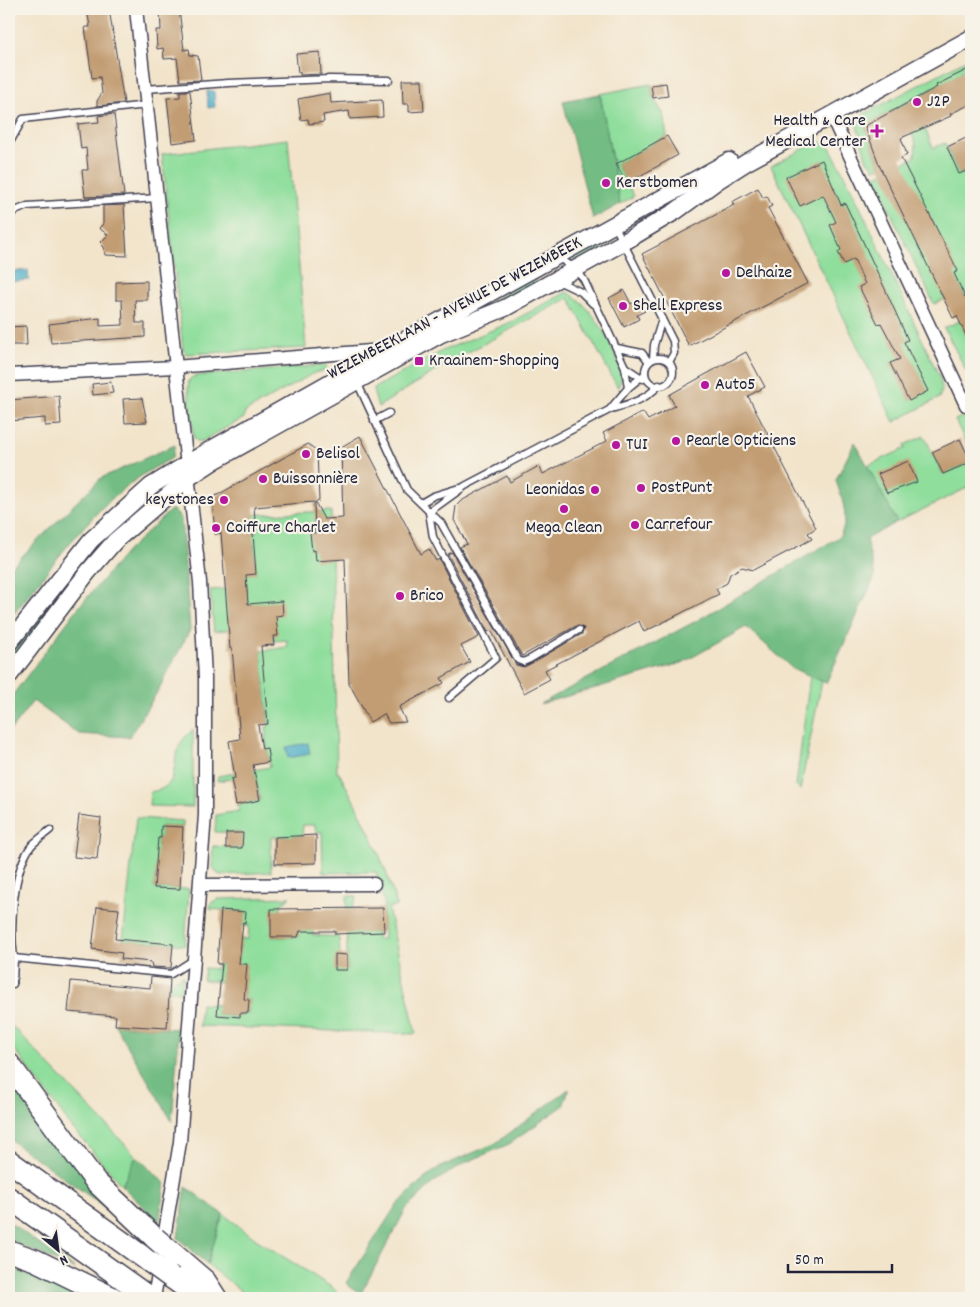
<svg xmlns="http://www.w3.org/2000/svg" width="980" height="1307" viewBox="0 0 980 1307" font-family="Dekko,sans-serif">
<style>
.green{fill:#8fde9c;stroke:#58806c}
.forest{fill:#73bd84;stroke:#4a7060}
.water{fill:#47abc6;stroke:#346680}
.building{fill:#c29d73}
.lines{fill:none;stroke-linecap:round;stroke-linejoin:round}
.lane-casing{stroke:#413f51;stroke-width:9}
.street-casing{stroke:#413f51;stroke-width:15}
.secondary-casing{stroke:#413f51;stroke-width:19}
.highway-casing{stroke:#413f51;stroke-width:24}
.lane{stroke:#fff;stroke-width:6}
.street{stroke:#fff;stroke-width:12}
.secondary{stroke:#fff;stroke-width:16}
.highway{stroke:#fff;stroke-width:21}
.highway-bridge-casing{stroke:#413f51;stroke-width:24;stroke-linecap:butt}
.highway-bridge{stroke:#fff;stroke-width:21}
.poi-dot{fill:#b5179e;stroke:#f7f3e8;stroke-width:2}
.labels{text-anchor:middle;dominant-baseline:central;stroke-width:4.5;stroke-linejoin:round;paint-order:stroke}
.poi-label{font-size:18px;fill:#22223b;stroke:#f7f3e8;text-anchor:start}
.street-label{font-size:18px;fill:#22223b;stroke:#f7f3e8}
</style>
<rect width="100%" height="100%" fill="#f7f3e8"/>
<filter id="ink" filterUnits="userSpaceOnUse"><feTurbulence type="fractalNoise" baseFrequency=".02" numOctaves="2"/><feDisplacementMap in="SourceGraphic" scale="10" xChannelSelector="R" yChannelSelector="G"/><feConvolveMatrix kernelMatrix="1 2 1 2 8 2 1 2 1" color-interpolation-filters="sRGB"/></filter>
<filter id="wash" filterUnits="userSpaceOnUse"><feTurbulence type="fractalNoise" baseFrequency=".0096" numOctaves="4" result="noise"/><feDisplacementMap in="SourceGraphic" scale="20" xChannelSelector="R" yChannelSelector="G"/><feGaussianBlur stdDeviation="1.12" result="paint"/><feColorMatrix in="noise" values="0 0 0 0 0 0 0 0 0 0 0 0 0 0 0 0 0 1.4 0 .05"/><feComposite in="paint" operator="in"/></filter>
<g filter="url(#wash)">
<rect width="100%" height="100%" fill="#f2e4cb"/>
<g class="green">
<path d="M971,57V66L961,71V73L865,126L880,167L874,169L872,164L867,161L855,119Z"/>
<path d="M651,84L653,98L663,113L667,136L616,164L634,196L620,204L600,94Z"/>
<path d="M924,126L933,148L945,143L959,174L965,172L971,186V295L965,297L959,284L945,299L934,304L874,177L915,157L916,143L911,133Z"/>
<path d="M288,139L306,348L186,354L183,349L162,154Z"/>
<path d="M818,141L830,147L853,192L940,378L942,389L939,398L894,422L771,166Z"/>
<path d="M610,233L613,242L579,262L568,256Z"/>
<path d="M534,277L537,281L504,303L441,329Z"/>
<path d="M567,292C595,307 612,345 623,373L618,388L569,298L448,363L378,407L374,394V388L442,351L509,323Z"/>
<path d="M971,316V380L944,328Z"/>
<path d="M326,365L327,370L314,373L245,412L244,418L200,442L194,439L188,389L189,380L194,376Z"/>
<path d="M971,413V453L955,420Z"/>
<path d="M924,436L943,474L971,462V486L897,522L867,466L906,448L904,445Z"/>
<path d="M150,493L153,497L9,665V652L106,533Z"/>
<path d="M331,511L337,773H339C363,817 384,859 397,906L388,908L416,1034L199,1026L201,1004L218,1005L217,1015L240,1017V1013H248L249,1000L241,999V984L203,980L205,968L217,969V964L238,965L241,939H248L249,926H242L246,912L210,909L211,903L218,899L290,897L282,903L271,937H298L300,921H305V909L311,908L313,935L339,937L340,955L347,970V896H357L353,905L354,933L377,932V939H384L383,908L385,907L376,872L323,873L322,832H316L315,825H303L302,836L271,837V872L221,875L218,874L212,866L213,846L242,848V833L215,832L216,815L239,811L238,805L260,800L255,774L217,781L218,776L270,767L265,736L267,735L266,727L269,726L261,651L287,647V640L274,641L273,636L252,628L214,631L210,590L243,588L242,575L256,573L254,544L236,535L256,533L255,523H248L243,515Z"/>
<path d="M810,676L822,681L800,790L796,786Z"/>
<path d="M193,730V807L149,806L150,792C154,791 161,790 165,787C182,776 166,749 193,730Z"/>
<path d="M136,818L183,821V827L161,826V838H158L157,870L162,875H155L154,888L189,889L185,945L123,940Z"/>
<path d="M183,975L182,992L170,991V983Z"/>
<path d="M9,1023L136,1156L122,1186L70,1125L9,1042Z"/>
<path d="M223,1214L257,1240L333,1288L343,1298H250L207,1264Z"/>
</g>
<g class="forest">
<path d="M600,94L620,204L593,219L563,101Z"/>
<path d="M855,442L897,522L866,539L875,576L826,683L792,668L746,627L682,663L540,704L698,620L839,537C851,518 842,501 836,480Z"/>
<path d="M175,445L172,458C160,465 149,470 138,478C89,511 46,574 9,620V569L101,478Z"/>
<path d="M172,509L181,518L190,630L156,694L129,737L79,734L33,701L9,732V700L78,608L128,550Z"/>
<path d="M115,1025L179,1029L172,1121Z"/>
<path d="M9,1079L130,1225L9,1139Z"/>
<path d="M569,1089L563,1106L509,1144L467,1162L434,1182L406,1209L360,1295L346,1283L396,1206L418,1184L438,1168L496,1143Z"/>
<path d="M136,1156L165,1183L159,1222L122,1186Z"/>
<path d="M186,1187L223,1214L207,1264L178,1238Z"/>
<path d="M9,1222L75,1269L9,1240Z"/>
<path d="M9,1266L81,1298H9Z"/>
</g>
<g class="water">
<path d="M207,91H214L215,107L208,108Z"/>
<path d="M28,270L29,280L9,282V272Z"/>
<path d="M308,743L310,754L288,758L286,747Z"/>
</g>
<g id="blocks">
<g class="building">
<path d="M87,9H109L124,103L97,106V101L102,93L100,77L92,78L85,27H90Z"/>
<path d="M160,9H179L184,50L189,49L190,55L198,56L201,80L180,81L177,58L164,59L163,48L157,49L156,30H161Z"/>
<path d="M320,52L321,74L300,75V72L298,73L296,54Z"/>
<path d="M971,68V104L950,114L951,116L901,138L907,155L901,158L958,271L954,273L965,297L971,295V347L957,316L953,318L880,167L865,126L937,87L936,85Z"/>
<path d="M402,80H422L424,111L409,112V104H403Z"/>
<path d="M666,83L668,96L653,98L651,85Z"/>
<path d="M180,91H190L196,140L172,143L167,98L180,97Z"/>
<path d="M330,93L331,103L382,100L383,117L350,119L349,111L323,115L324,122L309,124L308,119L301,120L298,99Z"/>
<path d="M114,114L124,195L85,197L82,170H88L86,148L81,149L78,124L99,122L98,116Z"/>
<path d="M667,136L678,155L627,183L616,164Z"/>
<path d="M968,137L971,144V169L959,174L947,147Z"/>
<path d="M822,160L841,205L845,203L886,291L908,340L904,342L928,391L909,401L890,363L900,359L881,323L878,324L859,287L865,284L854,259L844,264L838,252L841,250L830,225L836,222L823,195L800,206L786,177Z"/>
<path d="M758,188L763,198L767,196L772,206L768,208L808,283L689,346L642,254L734,205L732,202Z"/>
<path d="M124,205L127,256L105,255L104,247L100,243L108,235L99,228L103,224V206Z"/>
<path d="M147,281V300H135L136,323H145V337L51,343L49,324L100,318V326L123,325L122,300H116V282Z"/>
<path d="M624,290L631,304L639,300L645,311L637,315L639,319L624,327L609,298Z"/>
<path d="M26,326L27,345H9V327Z"/>
<path d="M746,352L765,387L748,396L816,528L808,533L812,539L753,570L742,567L730,574L727,583L716,589L719,594L644,632L639,621L545,670L550,679L524,693L491,630L488,632L448,554L452,552L516,665L524,667L532,663L582,634L584,628L576,626L522,656L460,547L467,544L454,520L456,506L461,501L507,476L510,482L539,466L543,474L607,441L603,433L643,412L648,420L675,406L669,395Z"/>
<path d="M111,382L113,393L93,395L92,384Z"/>
<path d="M59,396L61,425L45,426V418L9,421V400Z"/>
<path d="M142,398L147,422L125,423L123,399Z"/>
<path d="M360,436L421,554L429,549L436,561L439,559L479,637L461,646L470,662L441,678L444,683L399,707L406,722L389,723L384,714L370,722L349,683L345,559L316,561L315,550L312,551L310,533H315L314,502L254,507L256,533H253L256,574L246,575L248,604L282,601L283,615L276,616L278,636H273L274,645L261,646L268,724L258,725L262,749L267,748L269,762L253,765L260,800L236,805L231,779L235,778L229,741L240,739L232,648L230,649L221,533L215,534L212,498L308,444L317,451L319,501L315,502L324,519L343,518L341,447Z"/>
<path d="M960,439L971,462L943,474L932,452Z"/>
<path d="M908,461L917,482L887,493L878,474Z"/>
<path d="M79,815L101,818L97,859L74,857Z"/>
<path d="M161,826L183,827L180,889L154,888L158,838H161Z"/>
<path d="M226,833H243L242,848H226Z"/>
<path d="M316,835V863L275,864V837Z"/>
<path d="M97,907L119,909L115,939L173,944L171,968L152,967L151,962L121,959L122,953L92,949Z"/>
<path d="M383,908L384,932L335,934V931H300L298,937H271V909Z"/>
<path d="M221,910L246,912L245,923L243,922L239,964H247L244,999L249,1000L248,1013H240V1017L217,1015L222,964H217Z"/>
<path d="M335,954L347,955V970H335Z"/>
<path d="M151,977L170,979L167,1028L115,1025L116,1016L68,1012L71,981L150,988Z"/>
</g>
</g>
</g>
<g filter="url(#ink)">
<use href="#blocks" fill-opacity="0" stroke="#413f51" stroke-width="1"/>
<g class="lines">
<g class="lane-casing">
<g id="lane">
<path d="M145,89L228,83L330,79L389,80"/>
<path d="M9,144L23,119L147,105"/>
<path d="M615,226L673,341L674,353L669,362"/>
<path d="M9,238L11,213L27,206L158,198"/>
<path d="M557,257L575,268L584,280L625,367L628,388"/>
<path d="M558,281L581,292L593,304"/>
<path d="M617,348L642,353L649,362"/>
<circle cx="659" cy="372" r="14"/>
<path d="M653,359L654,345L662,319"/>
<path d="M625,367L643,379"/>
<path d="M357,382L407,490L441,523L518,660L523,662L530,659L579,630"/>
<path d="M611,408L628,388L645,374"/>
<path d="M374,421L389,413"/>
<path d="M421,503L433,496L459,488"/>
<path d="M429,512L465,486L611,409C629,404 646,400 659,385"/>
<path d="M429,512L433,537L496,658L449,698"/>
<path d="M50,830C44,835 37,840 32,845C12,870 10,928 14,958L171,974L193,960"/>
<path d="M13,984L14,958"/>
</g>
</g>
<g class="street-casing">
<g id="street">
<path d="M136,9L200,582L205,678V815L180,1142L154,1298"/>
<path d="M831,115L966,405"/>
<path d="M9,375L175,367L383,350"/>
<path d="M201,885L374,884"/>
</g>
</g>
<g class="secondary-casing">
<g id="secondary">
<path d="M9,643L91,540L151,486L208,451L387,350L729,161"/>
<path d="M9,676L88,572L115,541L188,478L214,461L441,334L505,308L624,242L676,211L717,181L747,162L971,38"/>
</g>
</g>
<g class="highway-casing">
<g id="highway">
<path d="M9,1064L96,1182L155,1238"/>
<path d="M9,1161L150,1262"/>
<path d="M9,1198L150,1298"/>
<path d="M9,1251L35,1260L113,1298"/>
<path d="M177,1257L205,1281L216,1298"/>
<path d="M172,1278L200,1298"/>
</g>
</g>
<use href="#lane" class="lane"/>
<use href="#street" class="street"/>
<use href="#secondary" class="secondary"/>
<use href="#highway" class="highway"/>
<g class="highway-bridge-casing">
<g id="highway-bridge">
<path d="M155,1238L177,1257"/>
<path d="M150,1262L172,1278"/>
</g>
</g>
<use href="#highway-bridge" class="highway-bridge"/>
</g>
</g>
<g class="poi-dot">
<circle cx="917" cy="102" r="5"/>
<path d="M874.5 123.5h5v5h5v5h-5v5h-5v-5h-5v-5h5z"/>
<circle cx="606" cy="183" r="5"/>
<circle cx="726" cy="273" r="5"/>
<circle cx="623" cy="306" r="5"/>
<rect x="414" y="356" width="10" height="10" rx="2.5"/>
<circle cx="705" cy="385" r="5"/>
<circle cx="676" cy="441" r="5"/>
<circle cx="616" cy="445" r="5"/>
<circle cx="306" cy="454" r="5"/>
<circle cx="263" cy="479" r="5"/>
<circle cx="641" cy="488" r="5"/>
<circle cx="595" cy="490" r="5"/>
<circle cx="224" cy="500" r="5"/>
<circle cx="564" cy="509" r="5"/>
<circle cx="635" cy="525" r="5"/>
<circle cx="216" cy="528" r="5"/>
<circle cx="400" cy="596" r="5"/>
</g>
<g class="labels">
<g class="poi-label">
<text x="927" y="102">J2P</text>
<text x="866" y="121" text-anchor="end">Health &amp; Care<tspan x="866" dy="21">Medical Center</tspan></text>
<text x="616" y="183">Kerstbomen</text>
<text x="736" y="273">Delhaize</text>
<text x="633" y="306">Shell Express</text>
<text x="429" y="361">Kraainem-Shopping</text>
<text x="715" y="385">Auto5</text>
<text x="686" y="441">Pearle Opticiens</text>
<text x="626" y="445">TUI</text>
<text x="316" y="454">Belisol</text>
<text x="273" y="479">Buissonnière</text>
<text x="651" y="488">PostPunt</text>
<text x="585" y="490" text-anchor="end">Leonidas</text>
<text x="214" y="500" text-anchor="end">keystones</text>
<text x="645" y="525">Carrefour</text>
<text x="226" y="528">Coiffure Charlet</text>
<text x="564" y="528" text-anchor="middle">Mega Clean</text>
<text x="410" y="596">Brico</text>
</g>
<g class="street-label">
<text transform="translate(455 309) rotate(-28)">WEZEMBEEKLAAN - AVENUE DE WEZEMBEEK</text>
</g>
</g>
<rect width="980" height="1307" fill="none" stroke="#f7f3e8" stroke-width="30"/>
<g transform="translate(58 1250) rotate(151)" stroke="#f7f3e8" stroke-width="4" paint-order="stroke">
<path d="M0-4L9 19L0 12L-9 19Z" fill="#22223b"/>
<text y="-8" font-size="14" font-weight="bold" text-anchor="middle" fill="#22223b">N</text>
</g>
<path d="M788 1264v8h104v-8" fill="none" stroke="#22223b" stroke-width="2.5"/>
<text x="795" y="1264" font-size="15" fill="#22223b" stroke="#f7f3e8" stroke-width="4" paint-order="stroke">50 m</text>
</svg>
